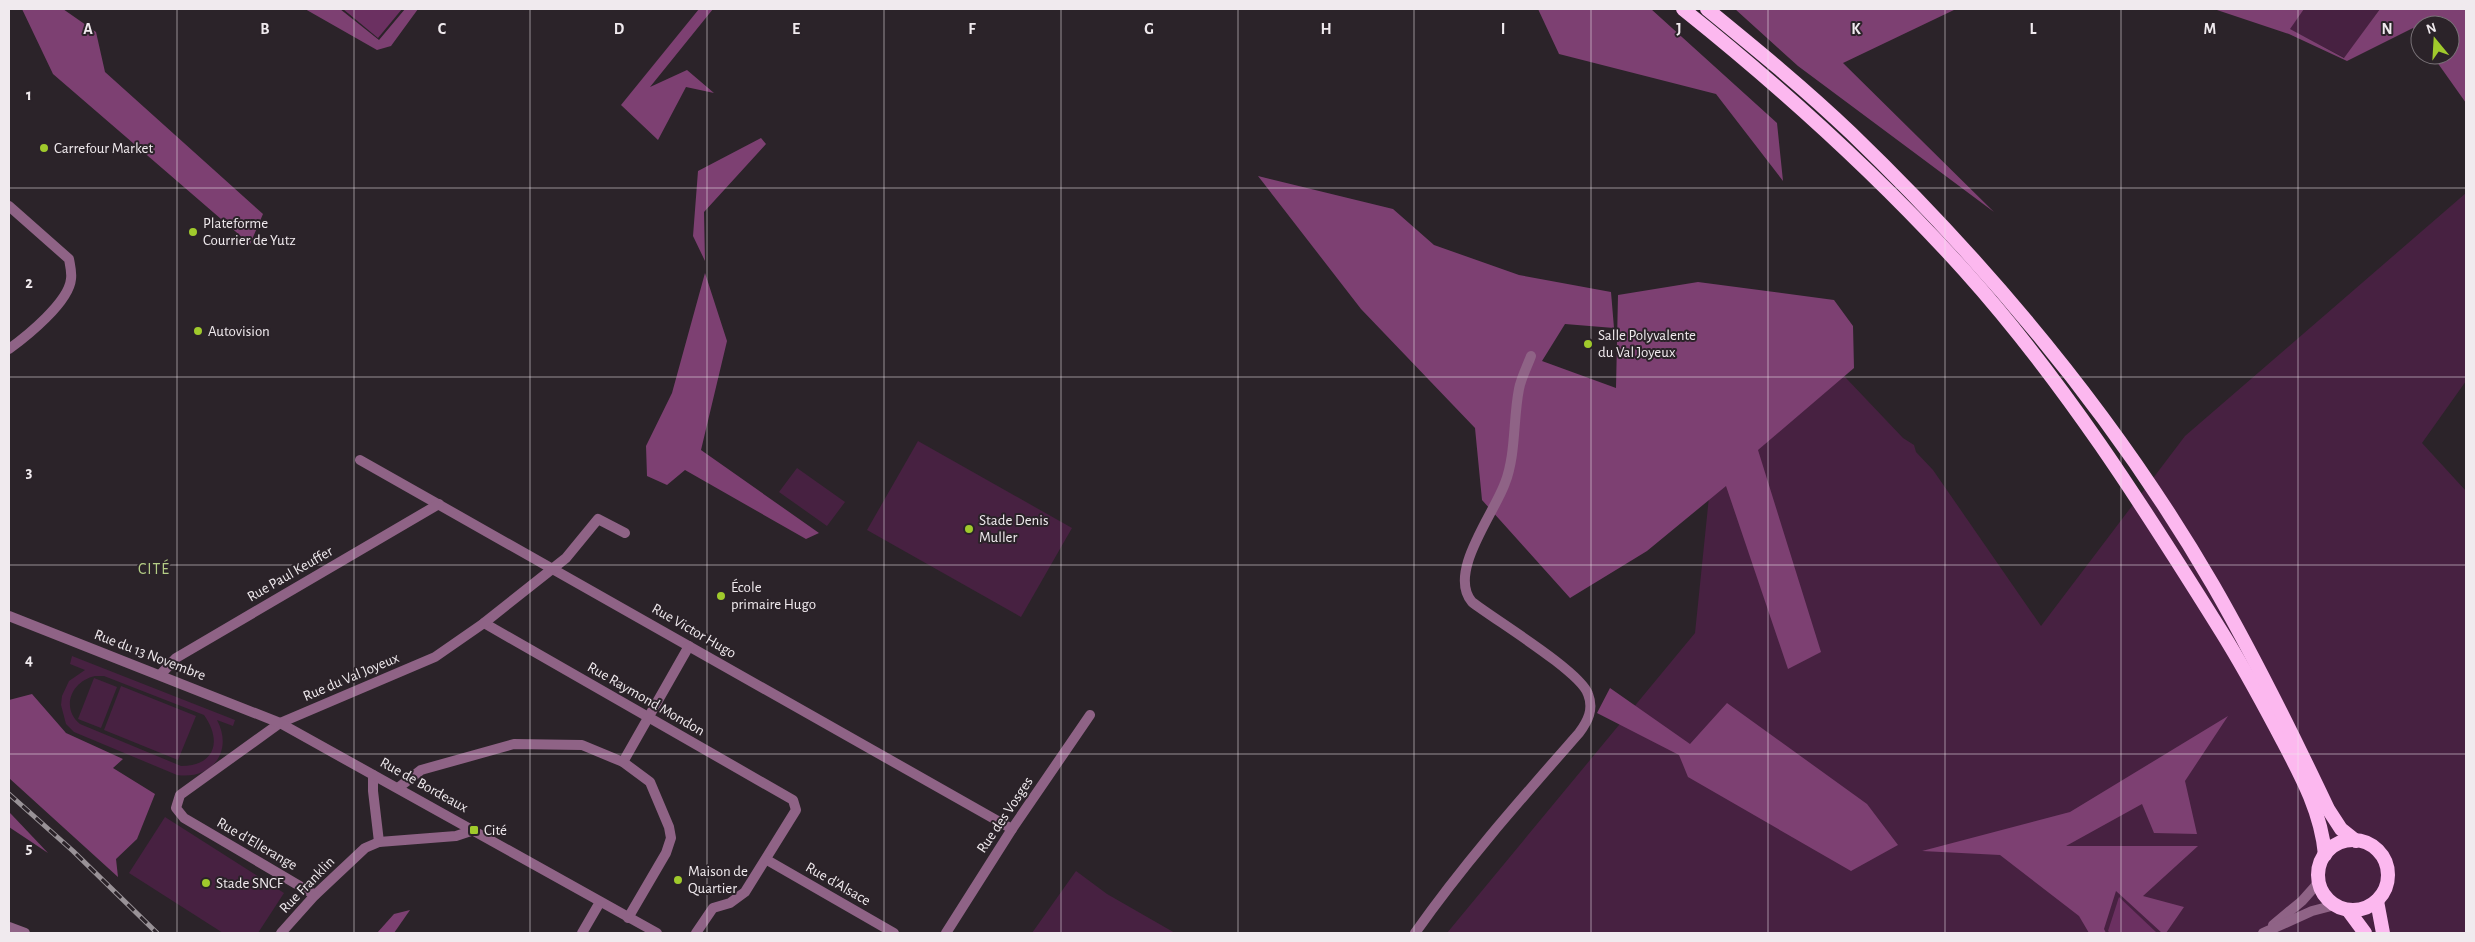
<svg xmlns="http://www.w3.org/2000/svg" width="2475" height="942" viewBox="0 0 2475 942" font-family="'Alegreya Sans',sans-serif">
<style>
.green{fill:#472141;fill-rule:evenodd}
.forest{fill:#7d4072}
.water{fill:#6b3061}
.lines{fill:none;stroke-linecap:round;stroke-linejoin:round}
.minor{stroke:#8f6386;stroke-width:10}
.tertiary{stroke:#8f6386;stroke-width:10}
.trunk{stroke:#fcb8ef;stroke-width:14}
.rail-casing{stroke:#999297;stroke-width:5}
.rail{stroke:#2b2329;stroke-width:3;stroke-dasharray:9;stroke-linecap:butt}
.grid{fill:none;stroke:#f0eaee;stroke-width:1;stroke-opacity:0.55}
.poi-dot{fill:#a0ca2c;stroke:#2b2329;stroke-width:2}
.labels{text-anchor:middle;dominant-baseline:central;stroke-width:4;stroke-linejoin:round;paint-order:stroke}
.poi-label{font-size:15px;fill:#f0eaee;stroke:#2b2329;text-anchor:start}
.street-label{font-size:15px;fill:#f0eaee;stroke:#2b2329}
.neighbourhood-label{font-size:16px;letter-spacing:1px;fill:#b5ce86;stroke:#2b2329}
.grid-label{font-size:16px;text-anchor:middle;font-weight:bold;fill:#f0eaee;stroke:#2b2329;stroke-width:4;stroke-linejoin:round;paint-order:stroke}
</style>
<rect width="100%" height="100%" fill="#2b2329"/>
<g class="green">
<path d="M2304,9H2380L2345,58L2289,29Z"/>
<path d="M2466,193V381L2422,443L2466,491V933H1447L1695,633L1710,487L1827,358L1903,438L1914,445L1916,452L1933,470L2041,626L2185,436Z"/>
<path d="M918,441L1072,528L1021,617L867,530Z"/>
<path d="M797,468L845,502L827,526L779,492Z"/>
<path d="M72,656L235,720L233,726L217,720C234,752 211,780 177,775L74,732L66,724L61,705L62,696L69,681L85,670L70,664ZM95,676H104L204,715C223,742 214,766 181,766L80,724C60,707 72,681 95,676Z"/>
<path d="M94,678L117,687L101,728L78,719Z"/>
<path d="M121,686L196,716L178,760L104,730Z"/>
<path d="M165,817L284,893L258,933H223L129,873Z"/>
<path d="M1076,871L1107,894L1175,933H1032Z"/>
</g>
<g class="forest">
<path d="M22,9H63L96,32L105,72L263,214L250,244L53,74Z"/>
<path d="M305,9H340L379,40L405,9H418L391,46L377,50Z"/>
<path d="M699,9H713L650,87L687,70L714,93L686,87L658,140L621,105Z"/>
<path d="M1538,9H1651L1777,123L1783,181L1716,94L1559,54Z"/>
<path d="M1735,9H1956L1843,63L1994,212L1798,66Z"/>
<path d="M2214,9H2304L2290,29L2344,58L2380,9H2466V103L2432,55H2450V25H2420V38L2413,28L2347,61L2289,34Z"/>
<path d="M761,138L766,144L704,212L705,261L693,236L698,171Z"/>
<path d="M1258,176L1393,209L1434,245L1519,275L1611,292L1614,328L1565,324L1542,361L1616,388L1618,295L1698,282L1834,300L1853,326L1854,368L1758,450L1821,652L1788,669L1726,486L1647,551L1570,598L1482,500L1475,428L1361,309Z"/>
<path d="M705,273L727,341L701,450L819,533L806,539L685,470L667,485L647,476L646,446L672,393Z"/>
<path d="M1610,688L1690,744L1727,703L1867,804L1898,845L1851,871L1688,777L1679,755L1597,713Z"/>
<path d="M32,694L66,733L123,759L113,768L155,794L137,839L116,859L118,877L9,778V700Z"/>
<path d="M2228,716L2185,781L2197,834L2154,833L2142,804L2066,846H2198L2143,896L2184,907L2166,933H2162L2116,891L2104,929L2106,933H2089L2079,916L2000,855L1922,851L2070,812Z"/>
<path d="M9,812L12,815L48,853L9,827Z"/>
<path d="M410,910L394,933H377L394,914Z"/>
</g>
<g class="water">
<path d="M343,9H402L378,38Z"/>
<path d="M2119,897L2157,933H2110L2108,931Z"/>
</g>
<g class="lines">
<g class="minor">
<path d="M9,206L69,259C70,265 72,272 71,279C69,302 27,336 9,349"/>
<path d="M360,460L1012,829"/>
<path d="M484,623L793,800L796,810L745,892L730,903L713,908L696,933"/>
<path d="M160,675L176,658L439,504"/>
<path d="M623,762L689,646"/>
<path d="M373,775V791L379,842"/>
<path d="M398,788L421,770L514,744L582,745L623,762L650,782L669,827L671,838L666,853L628,918"/>
<path d="M767,860L894,933"/>
<path d="M315,895L184,818L176,808L180,795L280,723L435,657L484,623L566,558L598,519L625,533"/>
<path d="M2273,925L2302,901L2318,883"/>
<path d="M281,933L315,895L365,848L379,842L456,836L474,830"/>
<path d="M582,933L600,902"/>
<path d="M946,933L1012,829L1090,715"/>
<path d="M1415,933C1465,862 1522,798 1579,733C1588,721 1594,709 1588,694C1580,671 1495,620 1472,602C1447,573 1494,514 1505,483C1516,455 1513,419 1519,389C1521,378 1527,367 1531,356"/>
<path d="M2263,933L2312,911L2335,905"/>
</g>
<g class="tertiary">
<path d="M9,616L280,723L657,933"/>
<path d="M9,927L25,933"/>
</g>
<g class="trunk">
<path d="M1683,9C1783,89 1878,175 1964,270C2063,380 2143,506 2221,631C2241,663 2259,696 2277,730C2298,770 2321,809 2325,855"/>
<path d="M1707,9C1756,49 1805,89 1851,133C1990,267 2116,418 2213,585C2255,658 2292,733 2328,809L2341,829L2356,841"/>
<circle cx="2353" cy="875" r="35"/>
<path d="M2377,901L2383,933"/>
<path d="M2348,910L2365,933"/>
</g>
<g class="rail-casing">
<path id="rail" d="M9,794L73,851L157,933"/>
</g>
<use href="#rail" class="rail"/>
</g>
<path class="grid" d="M177,9V933M354,9V933M530,9V933M707,9V933M884,9V933M1061,9V933M1238,9V933M1414,9V933M1591,9V933M1768,9V933M1945,9V933M2121,9V933M2298,9V933M9,188H2466M9,377H2466M9,565H2466M9,754H2466"/>
<g class="poi-dot">
<circle cx="44" cy="148" r="5"/>
<circle cx="193" cy="232" r="5"/>
<circle cx="198" cy="331" r="5"/>
<circle cx="1588" cy="344" r="5"/>
<circle cx="969" cy="529" r="5"/>
<circle cx="721" cy="596" r="5"/>
<rect x="469" y="825" width="10" height="10" rx="2.5"/>
<circle cx="678" cy="880" r="5"/>
<circle cx="206" cy="883" r="5"/>
</g>
<g class="labels">
<g class="poi-label">
<text x="54" y="148">Carrefour Market</text>
<text x="203" y="223">Plateforme<tspan x="203" dy="17">Courrier de Yutz</tspan></text>
<text x="208" y="331">Autovision</text>
<text x="1598" y="335">Salle Polyvalente<tspan x="1598" dy="17">du Val Joyeux</tspan></text>
<text x="979" y="520">Stade Denis<tspan x="979" dy="17">Muller</tspan></text>
<text x="731" y="587">École<tspan x="731" dy="17">primaire Hugo</tspan></text>
<text x="484" y="830">Cité</text>
<text x="688" y="871">Maison de<tspan x="688" dy="17">Quartier</tspan></text>
<text x="216" y="883">Stade SNCF</text>
</g>
<g class="street-label">
<text transform="translate(290 574) rotate(-30)">Rue Paul Keuffer</text>
<text transform="translate(694 631) rotate(30)">Rue Victor Hugo</text>
<text transform="translate(150 655) rotate(21)">Rue du 13 Novembre</text>
<text transform="translate(351 677) rotate(-23)">Rue du Val Joyeux</text>
<text transform="translate(646 699) rotate(30)">Rue Raymond Mondon</text>
<text transform="translate(424 785) rotate(29)">Rue de Bordeaux</text>
<text transform="translate(1005 815) rotate(-56)">Rue des Vosges</text>
<text transform="translate(257 844) rotate(30)">Rue d'Ellerange</text>
<text transform="translate(838 884) rotate(30)">Rue d'Alsace</text>
<text transform="translate(307 885) rotate(-46)">Rue Franklin</text>
</g>
<g class="neighbourhood-label">
<text x="154" y="569">CITÉ</text>
</g>
</g>
<g class="grid-label">
<text x="88" y="34">A</text>
<text x="265" y="34">B</text>
<text x="442" y="34">C</text>
<text x="619" y="34">D</text>
<text x="796" y="34">E</text>
<text x="972" y="34">F</text>
<text x="1149" y="34">G</text>
<text x="1326" y="34">H</text>
<text x="1503" y="34">I</text>
<text x="1679" y="34">J</text>
<text x="1856" y="34">K</text>
<text x="2033" y="34">L</text>
<text x="2210" y="34">M</text>
<text x="2387" y="34">N</text>
<text x="29" y="100">1</text>
<text x="29" y="288">2</text>
<text x="29" y="477">3</text>
<text x="29" y="665">4</text>
<text x="29" y="853">5</text>
</g>
<rect width="2475" height="942" fill="none" stroke="#f0eaee" stroke-width="20"/>
<g transform="translate(2435 40) rotate(342)"><circle r="24" fill="#2b2329" stroke="#7a7378"/>
<path d="M0-4L9 19L0 12L-9 19Z" fill="#a0ca2c"/>
<text y="-8" font-size="14" font-weight="bold" text-anchor="middle" fill="#f0eaee">N</text>
</g>
</svg>
